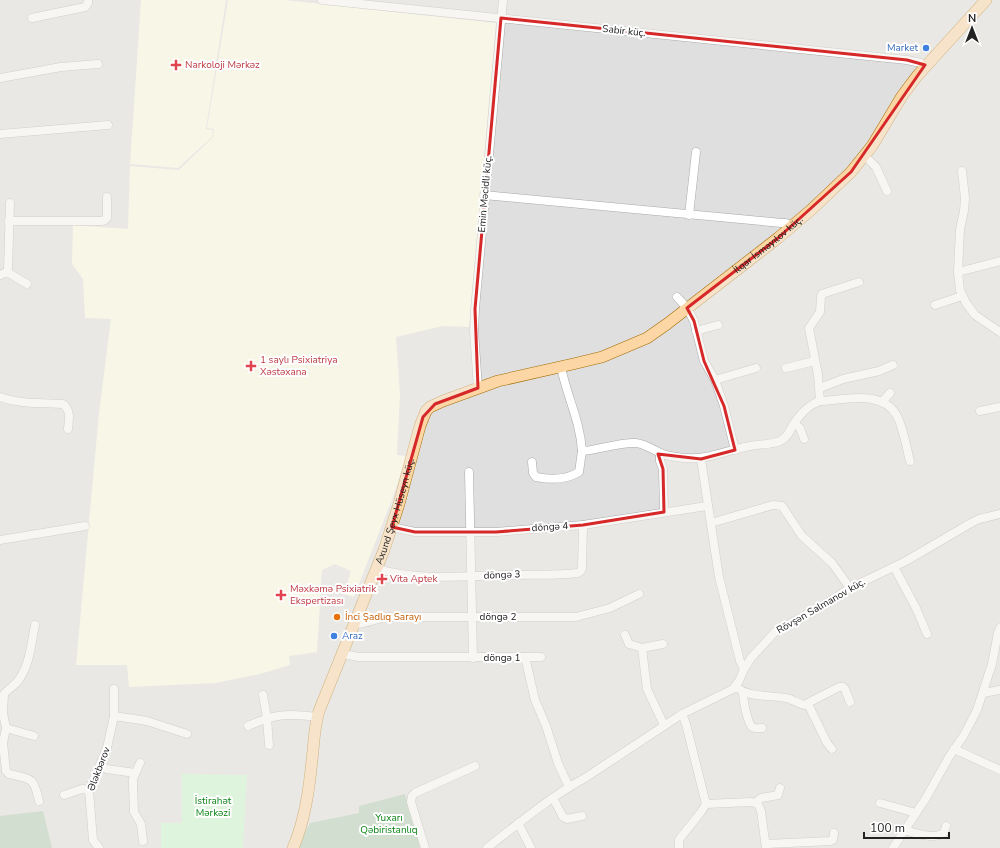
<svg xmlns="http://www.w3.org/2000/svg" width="1000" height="848" viewBox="0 0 1000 848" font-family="'Nunito Sans',sans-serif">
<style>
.residential{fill:#e0dfdf}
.education{fill:#ffffe5}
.cemetery{fill:#aacbaf}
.park{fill:#c8facc}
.parking{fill:#e2e2e2}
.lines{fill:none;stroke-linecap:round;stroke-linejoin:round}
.minor-casing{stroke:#a9a9a9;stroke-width:9}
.major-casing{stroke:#a06b00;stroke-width:12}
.minor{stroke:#fff;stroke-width:8}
.major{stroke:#fcd6a4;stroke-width:11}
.marked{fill:none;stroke:#d62828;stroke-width:3;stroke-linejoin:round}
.shop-dot{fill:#3f7fe0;stroke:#fff;stroke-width:1.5}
.health-dot{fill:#e0444e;stroke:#fff;stroke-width:1.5}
.food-dot{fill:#e8710a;stroke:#fff;stroke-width:1.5}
.labels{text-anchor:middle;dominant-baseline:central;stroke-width:4;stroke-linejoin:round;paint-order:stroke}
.street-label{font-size:10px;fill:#222;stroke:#fff}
.shop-label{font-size:10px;fill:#366cbe;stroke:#fff;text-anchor:end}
.health-label{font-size:10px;fill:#be3a42;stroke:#fff;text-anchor:start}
.food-label{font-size:10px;fill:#c56008;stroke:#fff;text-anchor:start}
.park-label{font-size:10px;fill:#0c8416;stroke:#fff}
</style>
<rect width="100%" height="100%" fill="#f2efe9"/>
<rect class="residential" x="0" y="0" width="1000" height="848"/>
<g class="education">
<path d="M141,0H226L206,129L213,130L212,137L178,168L130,164Z"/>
<path d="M228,0H285L496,23L469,327L443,326L396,337L400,395L397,455L407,456L392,499L354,597L321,588L317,652L289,656L290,665L260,674L215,683L129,687L127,665H76L99,413L111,319L85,318L83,279L72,264L73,225L128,229L130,166L179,170L213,137L214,129L207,128Z"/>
</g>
<g class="cemetery">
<path d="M405,794L422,848H297L310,823L359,813V806Z"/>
<path d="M43,811L52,848H0V816Z"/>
</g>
<path class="park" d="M182,774L247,775L243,848H161V823H182Z"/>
<path class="parking" d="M335,564L351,571L345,592L321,586L322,570Z"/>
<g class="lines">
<g class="minor-casing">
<g id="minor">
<path d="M322,0L907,60L921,63L925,65"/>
<path d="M32,18L85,7L88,3V0"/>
<path d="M0,78L61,67L98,64"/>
<path d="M0,134L108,125"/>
<path d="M865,156L876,167L887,191"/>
<path d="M962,171L965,198L964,211L960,229L958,272L960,290L966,303L975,315L1000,332"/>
<path d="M484,195L782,223H786L792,226"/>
<path d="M689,215L696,152"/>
<path d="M9,221H101L105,220L107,218V197"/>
<path d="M7,272L27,284"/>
<path d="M958,272L1000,261"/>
<path d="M0,275L7,272L8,269L10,203"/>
<path d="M677,297L687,308L694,321L704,361L715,380L724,406L735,450"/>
<path d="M935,305L962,296"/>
<path d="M696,331L718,325"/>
<path d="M561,367C567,397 580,420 582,451C599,450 619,442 636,443C648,444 657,454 670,456C704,463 718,452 750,446C760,444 771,445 780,441C787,438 790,431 793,425C800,414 808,405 820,401C844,400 883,389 897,416C904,430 906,446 910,461"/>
<path d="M786,368L815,361"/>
<path d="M715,380L756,368"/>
<path d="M478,388L474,330L475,309L503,0"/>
<path d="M820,388L843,379L879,371L893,365"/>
<path d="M0,397C20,404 42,403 63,404C71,410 69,420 68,429"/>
<path d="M820,401L818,375L809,328L820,312L821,296L822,294L859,282"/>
<path d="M882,402L890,393"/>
<path d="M980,411L1000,407"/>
<path d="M794,423L800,428L804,439"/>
<path d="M660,453V461L663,469L664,512"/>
<path d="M701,459L719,577L740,661L744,669"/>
<path d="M532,462L533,473L536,477C551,480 566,480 579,472L582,451"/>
<path d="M469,472L473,658"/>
<path d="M711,523L773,505L782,506L802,536L832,563L850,588"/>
<path d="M392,527L415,532H496L583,525L707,506"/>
<path d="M0,540L85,526"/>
<path d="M894,567L916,608L927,634"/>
<path d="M378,569C418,581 466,576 508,575C531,574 555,576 578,573L581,571L582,568L583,525"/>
<path d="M354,624C366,625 376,618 388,617H576L610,608L639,594"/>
<path d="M35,625C31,644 30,665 18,681C14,686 8,689 4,694L3,713L6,728L3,743L6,771L9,774C31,779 34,777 39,801"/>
<path d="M625,635L629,644L642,648L647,689L664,725"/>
<path d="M642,648L663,644"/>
<path d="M342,654L359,657H525L535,700L546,726L558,763L569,787"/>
<path d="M525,657H541"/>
<path d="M736,686C746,698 771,695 786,698C792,699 797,703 804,705L839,687H843L845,689L850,702"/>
<path d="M743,692C743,699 747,722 752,727C755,729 759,728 762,728"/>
<path d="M983,693L1000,690"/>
<path d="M263,695L267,718L269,745"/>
<path d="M808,704L827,743L832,749"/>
<path d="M114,716L147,721L187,734"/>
<path d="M248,726C275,714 287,713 317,717"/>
<path d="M6,728L34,736"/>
<path d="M954,749L1000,770"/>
<path d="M140,763L133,779V785L134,812L141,824L143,841"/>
<path d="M100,766L107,769L135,773"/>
<path d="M64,795L82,789L89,790"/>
<path d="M553,798L563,817L567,819L582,816"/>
<path d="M756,802L761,798L778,795L780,788"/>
<path d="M880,803L916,813"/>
<path d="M706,804L751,802L758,804L761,811L766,848"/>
<path d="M518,823L531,848"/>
<path d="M904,830C916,833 933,840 944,833L946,826"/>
<path d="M766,844L831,841L833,840L834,833"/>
<path d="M99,848L93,840L89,790L107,748L114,716V689"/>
<path d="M425,848L411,802L412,796L415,793L475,766"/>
<path d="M487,848C519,823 550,797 585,778L682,714L733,689L739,681L744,669L751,658L775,632L824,605L850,588L906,561L971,523L979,519L1000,514"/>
<path d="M679,848V840L681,837L701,812L706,804L686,724L682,714"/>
<path d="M893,848L926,798L949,757L964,735L977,710L992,664L998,633L1000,628"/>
</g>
</g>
<g class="major-casing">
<g id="major">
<path id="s1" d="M293,848C305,820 309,790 312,760C314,744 314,727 319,711L384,550L399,504L420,426L426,411L430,407L443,401L498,381L573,364L602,357L647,338L667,324L778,238L811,210L851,172L872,146L902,96L917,76L986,0"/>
</g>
</g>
<use href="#minor" class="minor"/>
<use href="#major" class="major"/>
</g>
<path d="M0 0H1000V848H0ZM501,18L907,60L925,65L851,172L778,238L687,308L694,321L704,361L724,406L735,450L701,459L658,454L663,469L664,512L583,525L496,532H415L392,527L423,417L435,404L478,388L475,309Z" fill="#f2efe9" fill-opacity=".55" fill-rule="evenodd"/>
<path class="marked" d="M501,18L907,60L925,65L851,172L778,238L687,308L694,321L704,361L724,406L735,450L701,459L658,454L663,469L664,512L583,525L496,532H415L392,527L423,417L435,404L478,388L475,309Z"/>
<g class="shop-dot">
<circle cx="926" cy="48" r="4"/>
<circle cx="334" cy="636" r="4"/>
</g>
<g class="health-dot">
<path d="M174 59h4v4h4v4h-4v4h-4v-4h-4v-4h4z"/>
<path d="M249 360h4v4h4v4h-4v4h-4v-4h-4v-4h4z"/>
<path d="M380 573h4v4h4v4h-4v4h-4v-4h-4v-4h4z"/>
<path d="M279 589h4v4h4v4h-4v4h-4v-4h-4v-4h4z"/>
</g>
<circle class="food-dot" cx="337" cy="617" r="4"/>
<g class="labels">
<g class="street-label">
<text transform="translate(624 31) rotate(6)">Sabir küç.</text>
<text transform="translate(485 194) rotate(-85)">Emin Məcidli küç.</text>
<text stroke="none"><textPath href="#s1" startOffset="846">İlqar İsmayılov küç.</textPath></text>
<text stroke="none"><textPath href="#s1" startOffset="354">Axund Şeyx Hüseyn küç.</textPath></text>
<text transform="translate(550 527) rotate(-4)">döngə 4</text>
<text transform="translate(502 575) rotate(-2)">döngə 3</text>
<text transform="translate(821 606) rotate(-30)">Rövşən Salmanov küç.</text>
<text x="498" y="617">döngə 2</text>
<text x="502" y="658">döngə 1</text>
<text transform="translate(99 769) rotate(-69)">Ələkbərov</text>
</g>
<g class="shop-label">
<text x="918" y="48">Market</text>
<text x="342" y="636" text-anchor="start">Araz</text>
</g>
<g class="health-label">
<text x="185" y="65">Narkoloji Mərkəz</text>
<text x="260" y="360">1 saylı Psixiatriya<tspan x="260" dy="12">Xəstəxana</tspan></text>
<text x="390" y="579">Vita Aptek</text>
<text x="290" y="589">Məxkəmə Psixiatrik<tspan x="290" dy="12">Ekspertizası</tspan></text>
</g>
<g class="food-label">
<text x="345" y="617">İnci Şadlıq Sarayı</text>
</g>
<g class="park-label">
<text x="213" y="801">İstirahət<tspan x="213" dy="12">Mərkəzi</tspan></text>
<text x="389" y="818">Yuxarı<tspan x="389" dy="12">Qəbiristanlıq</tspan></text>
</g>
</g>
<g transform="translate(972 28)" stroke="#ffffff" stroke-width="3" paint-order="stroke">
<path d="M0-3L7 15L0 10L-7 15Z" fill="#222222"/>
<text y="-6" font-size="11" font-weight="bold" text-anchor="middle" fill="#222222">N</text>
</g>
<path d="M864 832v6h85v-6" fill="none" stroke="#222222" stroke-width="2"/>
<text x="870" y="832" font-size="12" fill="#222222" stroke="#ffffff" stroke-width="3" paint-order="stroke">100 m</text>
</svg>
